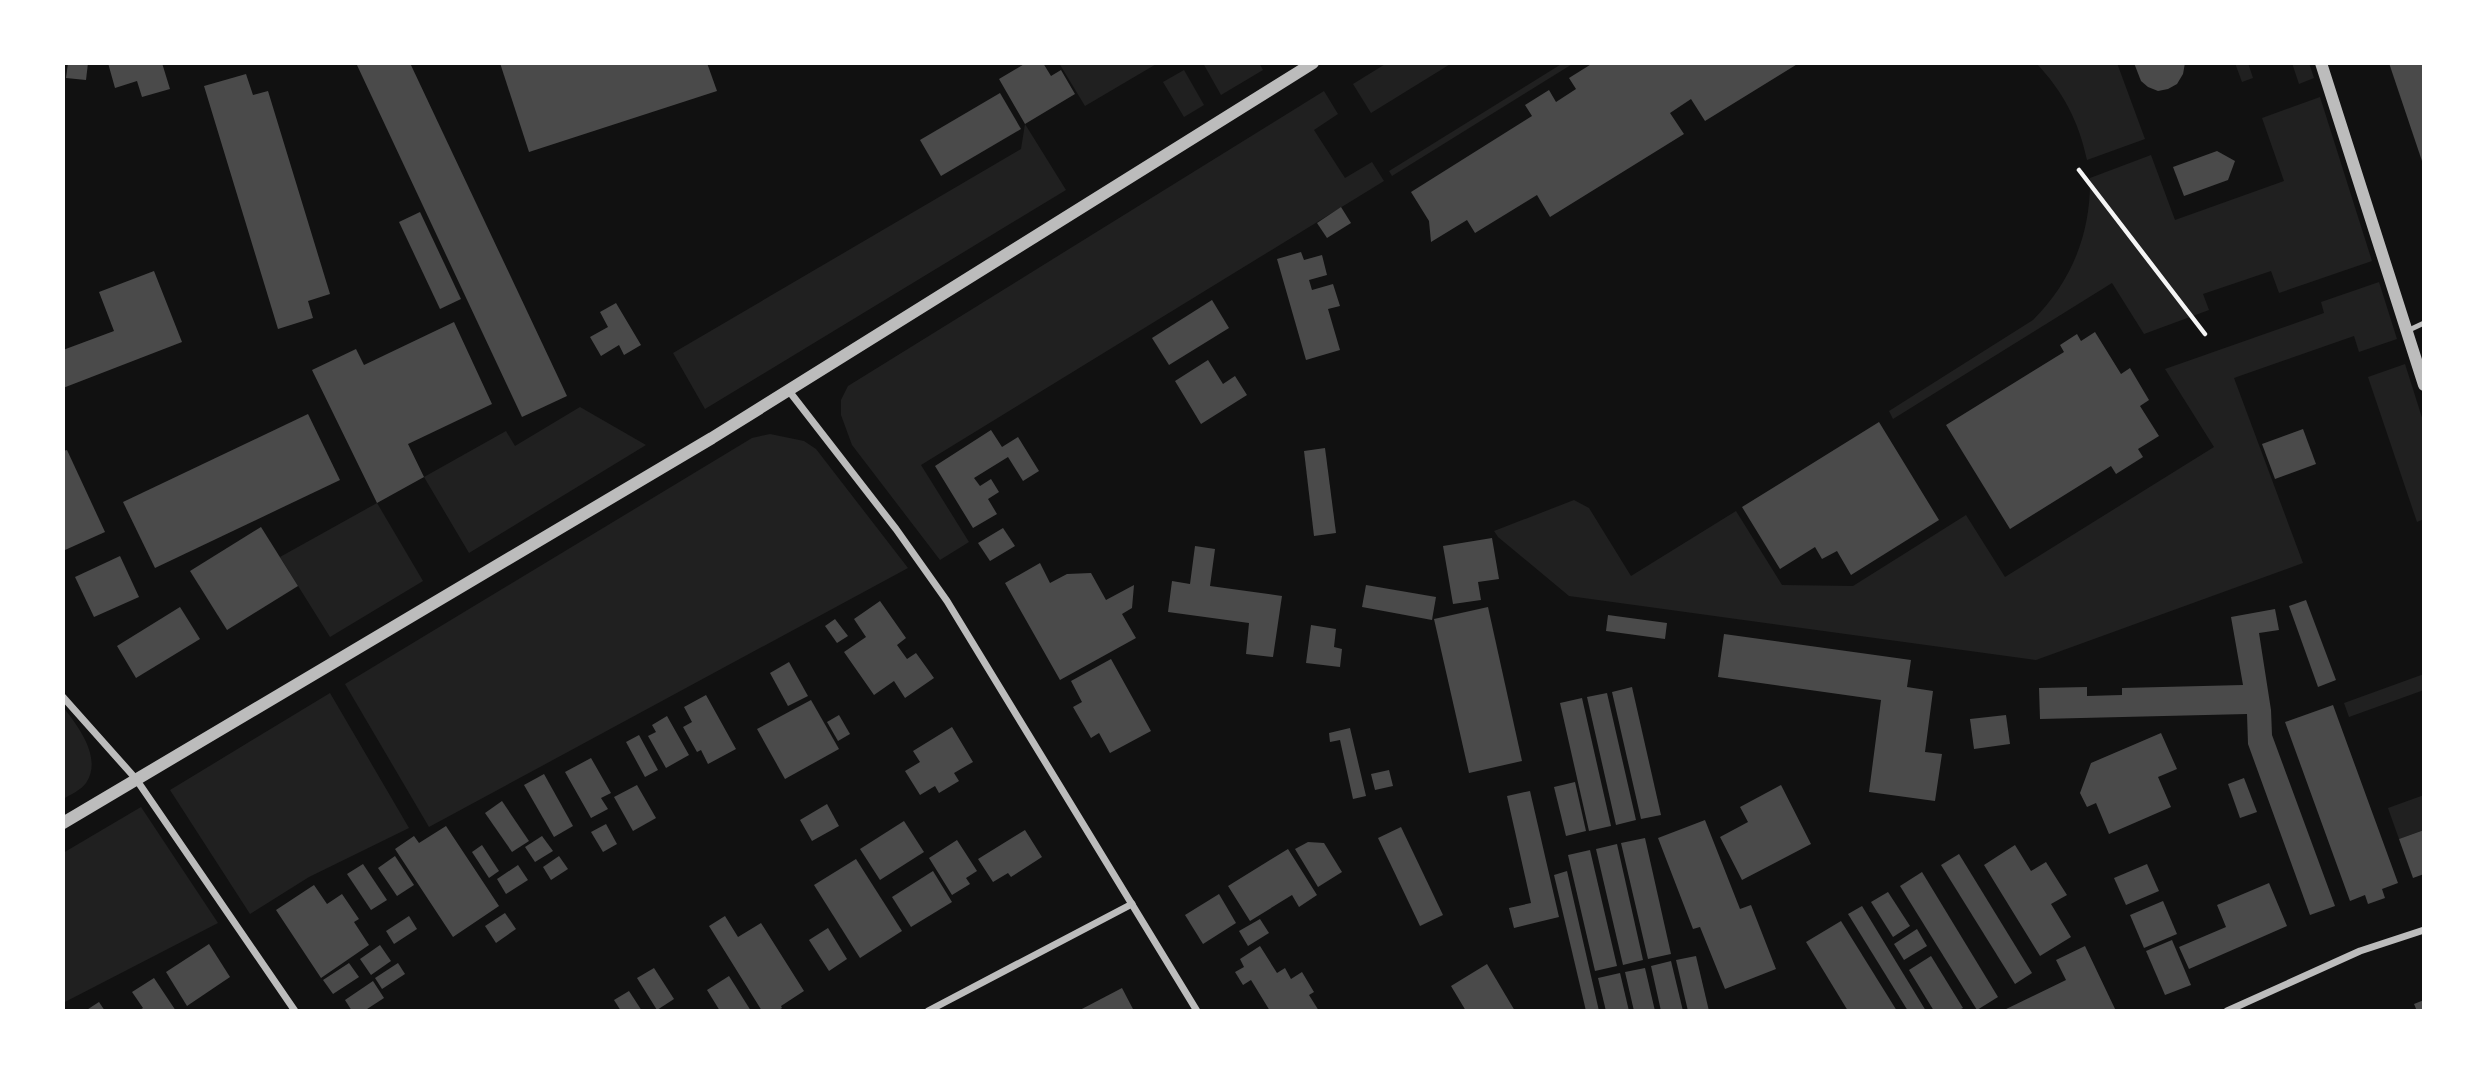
<svg xmlns="http://www.w3.org/2000/svg" width="2487" height="1074" viewBox="0 0 2487 1074" font-family="'Times New Roman',serif">
<style>
.green{fill:#202020}
.building{fill:#4a4a4a}
.lines{fill:none;stroke-linecap:round;stroke-linejoin:round}
.path{stroke:#f5f5f5;stroke-width:4.5}
.service{stroke:#bcbcbc;stroke-width:5}
.minor{stroke:#bcbcbc;stroke-width:7}
.tertiary{stroke:#bcbcbc;stroke-width:12}
</style>
<rect width="100%" height="100%" fill="#111"/>
<g class="green">
<path d="M1059,63H1158L1085,106Z"/>
<path d="M1203,63H1259L1263,70L1221,95Z"/>
<path d="M1387,63H1452L1371,113L1353,84Z"/>
<path d="M1563,63H1574L1392,176L1389,171Z"/>
<path d="M2036,63H2117L2145,139L2087,160C2079,122 2063,91 2036,63Z"/>
<path d="M2235,63H2248L2253,78L2242,82Z"/>
<path d="M2292,63H2309L2314,78L2299,84Z"/>
<path d="M1184,70L1204,105L1184,117L1163,82Z"/>
<path d="M1324,91L1338,114L1314,130L1345,178L1372,162L1384,181L921,465L969,542L940,560L852,445L841,415V400L848,386Z"/>
<path d="M2320,97L2372,261L2279,293L2271,271L2203,294L2209,310L2144,334L2112,283L1893,419L1889,411L2033,320C2072,281 2091,233 2090,178L2151,155L2175,220L2284,181L2262,118Z"/>
<path d="M1025,124L1066,190L705,409L673,353L1021,149Z"/>
<path d="M2379,282L2397,339L2359,352L2354,336L2234,378L2303,563L2036,660L1569,596L1498,537L1494,531L1574,500L1589,508L1631,576L1736,511L1782,585L1853,586L1966,515L2005,577L2214,447L2165,369L2324,313L2321,302Z"/>
<path d="M2405,364L2424,424V519L2417,522L2368,377Z"/>
<path d="M580,407L646,445L469,553L424,477L506,431L515,446Z"/>
<path d="M770,434L804,441L816,449L908,568L429,827L345,684L752,438Z"/>
<path d="M377,503L423,581L330,637L280,557Z"/>
<path d="M2424,674V690L2349,717L2344,703Z"/>
<path d="M330,693L409,828L309,877L250,914L170,790Z"/>
<path d="M63,707C78,726 103,758 86,783C81,790 70,795 63,799Z"/>
<path d="M2424,795V830L2399,839L2388,808Z"/>
<path d="M141,807L218,923L63,1003V853Z"/>
</g>
<g class="building">
<path d="M68,63H88L86,80L66,78Z"/>
<path d="M108,63H162L170,89L142,97L137,81L115,88Z"/>
<path d="M356,63H410L567,396L522,417Z"/>
<path d="M500,63H707L717,91L529,152Z"/>
<path d="M1026,63H1043L1051,76L1061,70L1075,94L1025,124L999,79Z"/>
<path d="M1593,63H1799L1705,121L1691,99L1670,113L1684,134L1550,217L1537,195L1475,233L1467,220L1431,242L1429,221L1411,192L1532,116L1525,105L1549,90L1556,102L1576,89L1569,78Z"/>
<path d="M2134,63H2185L2183,74L2177,84L2168,89L2158,91L2148,87L2141,81Z"/>
<path d="M2389,63H2424V167Z"/>
<path d="M246,74L253,95L268,91L330,294L308,301L313,318L278,329L204,86Z"/>
<path d="M1000,93L1021,129L941,176L920,140Z"/>
<path d="M2217,151L2235,161L2228,180L2184,196L2173,167Z"/>
<path d="M1341,207L1351,223L1327,238L1317,223Z"/>
<path d="M420,212L461,299L440,309L399,222Z"/>
<path d="M1301,252L1304,260L1322,255L1327,275L1309,280L1312,290L1333,284L1340,306L1328,309L1340,350L1306,360L1277,259Z"/>
<path d="M154,271L182,342L63,388V350L114,331L99,292Z"/>
<path d="M1212,300L1229,328L1169,365L1152,338Z"/>
<path d="M616,303L641,345L624,355L619,345L601,356L590,337L608,327L600,312Z"/>
<path d="M454,322L492,404L408,444L424,477L377,503L312,370L356,349L364,365Z"/>
<path d="M2095,332L2121,374L2130,368L2149,400L2140,406L2159,436L2138,449L2143,457L2116,474L2111,466L2010,529L1946,425L2064,352L2060,345L2077,334L2081,341Z"/>
<path d="M1208,360L1223,384L1235,376L1247,395L1201,424L1175,381Z"/>
<path d="M308,414L340,480L155,568L123,502Z"/>
<path d="M1879,422L1939,520L1851,575L1837,551L1822,559L1815,547L1780,569L1742,507Z"/>
<path d="M2303,429L2316,464L2275,479L2262,444Z"/>
<path d="M991,430L1002,447L1018,437L1039,471L1023,481L1008,457L974,478L980,486L991,479L999,492L988,499L997,514L973,528L935,466Z"/>
<path d="M1325,448L1336,533L1314,536L1304,451Z"/>
<path d="M67,450L105,532L65,550L63,451Z"/>
<path d="M261,527L298,586L227,630L190,571Z"/>
<path d="M1003,528L1015,546L990,561L978,543Z"/>
<path d="M1492,538L1499,579L1478,582L1481,600L1453,604L1443,546Z"/>
<path d="M1195,546L1215,549L1210,586L1282,596L1273,657L1246,654L1249,623L1168,612L1172,581L1190,584Z"/>
<path d="M120,556L139,597L94,617L75,577Z"/>
<path d="M1040,563L1050,583L1067,574L1091,573L1106,600L1134,585L1132,608L1122,614L1136,638L1060,680L1005,583Z"/>
<path d="M1366,585L1436,597L1432,620L1362,607Z"/>
<path d="M2306,600L2336,680L2318,687L2289,606Z"/>
<path d="M880,601L906,638L897,645L907,659L916,653L934,678L905,698L894,681L874,695L844,652L866,637L854,619Z"/>
<path d="M180,607L200,639L136,678L117,646Z"/>
<path d="M1488,607L1522,761L1469,773L1434,619Z"/>
<path d="M2275,609L2279,630L2259,633L2271,710L2272,735L2335,906L2310,915L2248,744L2247,714L2040,719L2039,688L2087,687V696L2122,695V688L2243,685L2231,617Z"/>
<path d="M1608,615L1667,623L1665,639L1606,631Z"/>
<path d="M835,619L848,636L837,643L825,626Z"/>
<path d="M1311,625L1336,629L1334,647L1342,649L1340,667L1306,663Z"/>
<path d="M1724,634L1911,660L1907,687L1933,691L1925,752L1942,754L1935,801L1869,792L1881,700L1718,677Z"/>
<path d="M1111,659L1151,731L1110,753L1099,733L1091,738L1073,707L1082,702L1071,681Z"/>
<path d="M789,662L808,696L788,706L770,673Z"/>
<path d="M1632,687L1661,815L1641,819L1612,692Z"/>
<path d="M1607,693L1636,820L1616,825L1587,697Z"/>
<path d="M706,695L736,749L708,764L701,750L697,752L683,727L692,722L684,707Z"/>
<path d="M1582,698L1611,826L1589,831L1560,703Z"/>
<path d="M811,700L839,749L785,779L757,729Z"/>
<path d="M2333,705L2398,883L2382,889L2385,898L2368,904L2365,895L2350,901L2285,722Z"/>
<path d="M839,715L850,734L838,741L827,722Z"/>
<path d="M2006,715L2010,744L1974,749L1970,719Z"/>
<path d="M667,716L689,755L666,768L648,736L656,732L652,725Z"/>
<path d="M952,727L973,762L954,773L959,781L939,793L935,786L920,795L905,771L920,762L913,751Z"/>
<path d="M1350,728L1366,796L1353,799L1340,740L1330,742L1329,733Z"/>
<path d="M2161,733L2177,769L2158,777L2171,807L2109,834L2096,803L2087,807L2080,793L2091,763Z"/>
<path d="M639,735L658,770L645,777L626,742Z"/>
<path d="M591,758L611,793L601,798L608,809L591,818L565,772Z"/>
<path d="M1389,770L1393,786L1375,790L1371,774Z"/>
<path d="M544,774L573,826L554,837L524,785Z"/>
<path d="M2244,778L2257,812L2240,818L2228,784Z"/>
<path d="M1575,782L1586,831L1566,836L1554,787Z"/>
<path d="M637,785L656,818L633,831L614,797Z"/>
<path d="M1781,785L1811,844L1742,880L1720,837L1748,822L1740,807Z"/>
<path d="M1530,791L1559,917L1514,928L1509,908L1531,903L1507,796Z"/>
<path d="M502,801L529,841L512,852L485,813Z"/>
<path d="M827,804L839,826L812,841L800,820Z"/>
<path d="M1705,820L1740,909L1751,905L1776,969L1725,989L1700,927L1693,929L1658,838Z"/>
<path d="M904,821L924,852L880,880L860,849Z"/>
<path d="M606,824L617,844L603,852L591,832Z"/>
<path d="M446,826L499,906L453,937L395,849L414,836L419,843Z"/>
<path d="M1401,827L1443,915L1420,926L1378,838Z"/>
<path d="M1025,830L1042,857L1011,877L1008,873L993,882L978,859Z"/>
<path d="M2424,830V874L2413,878L2399,839Z"/>
<path d="M542,836L553,851L535,862L525,847Z"/>
<path d="M1645,838L1671,954L1648,959L1621,843Z"/>
<path d="M957,840L977,871L966,878L970,884L952,895L929,858Z"/>
<path d="M1308,842L1324,843L1342,872L1318,887L1295,849Z"/>
<path d="M1617,844L1643,960L1623,965L1596,849Z"/>
<path d="M482,845L499,871L489,878L472,852Z"/>
<path d="M2015,845L2031,871L2046,862L2067,895L2051,904L2071,937L2040,956L1984,865Z"/>
<path d="M1288,849L1317,895L1299,907L1292,895L1250,921L1228,886Z"/>
<path d="M1590,850L1617,966L1595,971L1568,855Z"/>
<path d="M1959,854L2032,973L2015,984L1941,865Z"/>
<path d="M395,856L414,885L397,896L378,868Z"/>
<path d="M559,856L568,869L551,880L543,867Z"/>
<path d="M856,859L902,931L860,958L814,885Z"/>
<path d="M363,864L387,900L371,910L347,874Z"/>
<path d="M2147,864L2159,891L2126,905L2114,878Z"/>
<path d="M518,865L528,880L506,894L497,879Z"/>
<path d="M933,871L952,902L911,927L892,897Z"/>
<path d="M1567,871L1599,1011H1586L1554,875Z"/>
<path d="M1922,872L1998,997L1977,1010L1900,886Z"/>
<path d="M2269,883L2287,926L2189,969L2179,947L2226,927L2217,905Z"/>
<path d="M314,885L327,904L342,894L359,919L354,922L369,945L321,978L276,910Z"/>
<path d="M1888,892L1910,926L1893,937L1871,902Z"/>
<path d="M1219,894L1236,923L1203,944L1185,915Z"/>
<path d="M2163,901L2177,934L2144,948L2130,915Z"/>
<path d="M1862,906L1926,1011H1908L1848,914Z"/>
<path d="M505,913L516,929L496,943L485,926Z"/>
<path d="M409,916L417,929L394,944L386,931Z"/>
<path d="M725,916L738,937L761,923L804,991L781,1006L782,1008L777,1011H762L709,926Z"/>
<path d="M1260,919L1269,933L1248,946L1239,931Z"/>
<path d="M1841,921L1897,1011H1848L1806,942Z"/>
<path d="M828,928L847,959L829,971L809,940Z"/>
<path d="M1917,929L1927,946L1904,960L1894,944Z"/>
<path d="M2172,940L2191,985L2165,995L2146,951Z"/>
<path d="M209,944L230,977L187,1006L166,972Z"/>
<path d="M380,945L391,961L371,975L360,959Z"/>
<path d="M1260,946L1277,973L1285,968L1291,979L1302,972L1314,992L1309,995L1319,1011H1270L1251,980L1243,985L1235,972L1244,967L1240,959Z"/>
<path d="M2085,946L2116,1011H2002L2066,980L2056,960Z"/>
<path d="M1696,956L1709,1011H1688L1676,960Z"/>
<path d="M1931,956L1963,1008L1957,1011H1934L1909,970Z"/>
<path d="M1671,961L1683,1011H1661L1651,966Z"/>
<path d="M349,963L359,977L333,994L323,980Z"/>
<path d="M398,963L405,974L382,989L375,978Z"/>
<path d="M1487,964L1515,1011H1466L1451,986Z"/>
<path d="M654,968L674,999L657,1010L637,978Z"/>
<path d="M1645,968L1655,1011H1634L1625,972Z"/>
<path d="M1620,973L1629,1011H1606L1598,978Z"/>
<path d="M729,976L751,1011H720L707,990Z"/>
<path d="M154,978L176,1011H138L143,1008L132,992Z"/>
<path d="M373,981L384,998L364,1011H352L345,1000Z"/>
<path d="M1122,988L1134,1011H1078Z"/>
<path d="M629,991L642,1011H621L614,1000Z"/>
<path d="M2424,1000V1011H2417L2414,1004Z"/>
<path d="M99,1002L105,1011H85Z"/>
</g>
<g class="lines">
<path class="path" d="M2079,170L2205,334"/>
<path class="service" d="M2407,331L2424,323"/>
<g class="minor">
<path d="M789,391L896,529L947,601L1197,1011"/>
<path d="M63,697L136,779L295,1011"/>
<path d="M928,1011L1132,904"/>
<path d="M2227,1011L2360,951L2424,930"/>
</g>
<g class="tertiary">
<path d="M2321,63L2424,385"/>
<path d="M63,823L712,438L1313,63"/>
</g>
</g>
<rect width="2487" height="1074" fill="none" stroke="#ffffff" stroke-width="130"/>
</svg>
